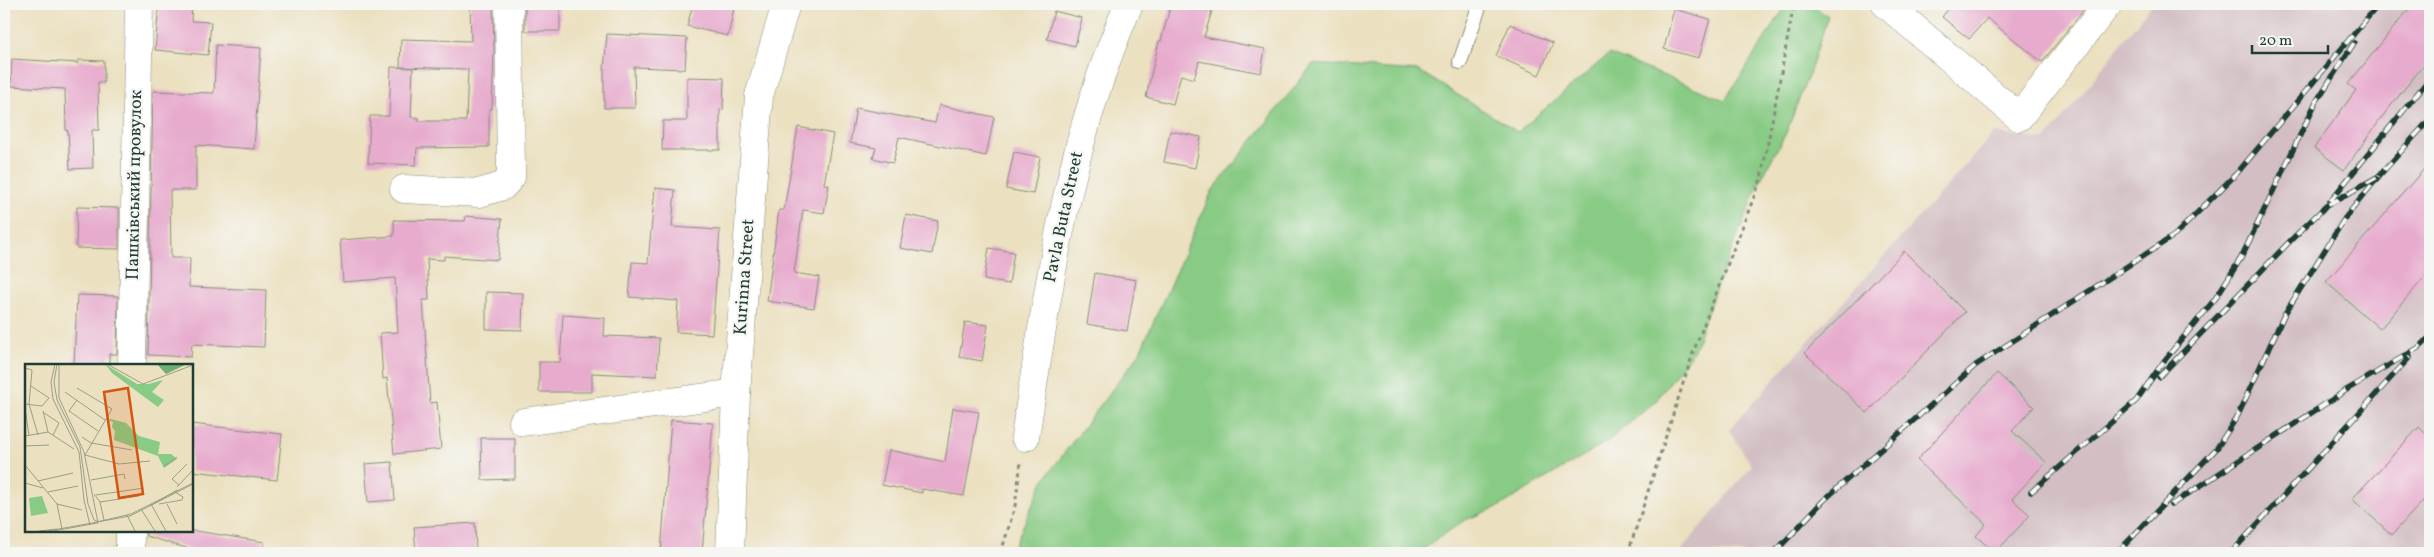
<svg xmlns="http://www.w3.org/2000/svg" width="2434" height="557" viewBox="0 0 2434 557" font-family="Vollkorn,serif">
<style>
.industrial{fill:#d2bec3}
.green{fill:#88cb84;stroke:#54845c}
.building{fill:#e7abcd}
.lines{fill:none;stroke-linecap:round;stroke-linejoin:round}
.service-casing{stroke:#858e7a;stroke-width:16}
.minor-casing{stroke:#858e7a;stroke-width:29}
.path{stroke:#858e7a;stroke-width:3;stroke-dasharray:4 4;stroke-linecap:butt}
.service{stroke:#fff;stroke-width:14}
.minor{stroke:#fff;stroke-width:28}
.rail-casing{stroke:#1f3d34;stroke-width:5.5}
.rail{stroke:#f6f6f2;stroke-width:4;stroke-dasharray:11;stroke-linecap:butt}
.labels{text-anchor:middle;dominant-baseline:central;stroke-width:4.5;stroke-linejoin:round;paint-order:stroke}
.street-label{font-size:18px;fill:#1f3d34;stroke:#f6f6f2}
.inset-road{fill:none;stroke:#999f87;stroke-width:1}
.view{fill:#d45610;fill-opacity:0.15;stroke:#d45610;stroke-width:2.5}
.inset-edge{fill:none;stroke:#1f3d34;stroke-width:2.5}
</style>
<rect width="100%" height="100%" fill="#f6f6f2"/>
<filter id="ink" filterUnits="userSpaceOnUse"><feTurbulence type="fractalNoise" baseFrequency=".02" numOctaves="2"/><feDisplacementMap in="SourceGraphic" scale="10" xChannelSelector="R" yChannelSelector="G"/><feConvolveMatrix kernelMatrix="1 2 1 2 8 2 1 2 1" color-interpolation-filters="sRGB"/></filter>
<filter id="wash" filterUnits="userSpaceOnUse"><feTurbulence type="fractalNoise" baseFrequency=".0096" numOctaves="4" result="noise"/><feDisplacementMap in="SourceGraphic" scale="20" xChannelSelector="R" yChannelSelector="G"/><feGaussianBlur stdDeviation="1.12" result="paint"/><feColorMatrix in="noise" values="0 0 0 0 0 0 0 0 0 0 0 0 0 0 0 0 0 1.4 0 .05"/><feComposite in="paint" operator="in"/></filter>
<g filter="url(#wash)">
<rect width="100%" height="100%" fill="#ebe0bf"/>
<path class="industrial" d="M2152,4H2430V553H1679L1752,466L1729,430L1994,133L2046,140Z"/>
<path class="green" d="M1787,4H1811L1828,16L1809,74L1786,133L1761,179L1714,293L1694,350L1656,401L1608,441L1500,506L1463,521L1418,553H1011L1043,481L1139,354L1212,191L1313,64L1419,71L1518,132L1609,54L1725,100Z"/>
<g id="blocks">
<g class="building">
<path d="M159,4H192L191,21L211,22L208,55L155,50Z"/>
<path d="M470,4H493L494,52L492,109H489V147L417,148L416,165L368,163L370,116H389L391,67L413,68L411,117L419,118L418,121H466L468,69L400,67L401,39L471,41Z"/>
<rect x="525" y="4" width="35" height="27"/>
<path d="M693,4H735L728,36L687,26Z"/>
<path d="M1171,4H1184L1212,11L1204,37L1265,49L1261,73L1199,61L1194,79L1181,75L1173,104L1146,97L1159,41H1161Z"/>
<path d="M1952,4H2088L2042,62L1987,18L1969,39L1942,17Z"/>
<path d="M2413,4H2430V57L2385,113L2344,170L2314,148L2356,90L2348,84Z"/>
<path d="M1674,9L1710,19L1699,58L1664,49Z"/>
<path d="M1054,11L1082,18L1075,46L1047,39Z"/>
<path d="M1510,24L1553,43L1539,75L1496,56Z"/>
<path d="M607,34L687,38L685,69L634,67L635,108H604V69Z"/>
<path d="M216,45L261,48L254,149L196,145V190H170L171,258H190L189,287L266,290L264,347L192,344L191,357L148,355L153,91L214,93Z"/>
<path d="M12,59L78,63V60L104,61V83L98,82L99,130H92L93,168L70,169L68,131H66L65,89L11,86Z"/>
<path d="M687,77L724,78L723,110L720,109V150H662L663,121H687Z"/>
<path d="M939,105L994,117L986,156L899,137L893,163L873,158L876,148L850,143L856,108L935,123Z"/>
<path d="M798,127L833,134L824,184L829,185L824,213L803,210L794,273L819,277L814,308L767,301L779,210H784Z"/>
<path d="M1170,131L1201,137L1195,168L1164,162Z"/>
<path d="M1014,152L1040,157L1033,194L1006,189Z"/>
<path d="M2430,162V271L2380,329L2326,282Z"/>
<path d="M655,188L675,190L672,227L720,230L712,334L676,332L678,301L629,297L632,262L648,263Z"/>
<path d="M77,207L119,208V249L76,248Z"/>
<path d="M906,215L938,221L932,254L900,248Z"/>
<path d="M466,216L502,219L498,260L444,256V260L427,259L429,300H423L430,403L437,402L441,449L394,454L387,378L383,379L380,333L398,332L395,278L343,282L340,240L394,236V220L465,221Z"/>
<path d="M989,248L1014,252L1009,284L984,280Z"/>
<path d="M1904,251L1965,312L1867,413L1805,353Z"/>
<path d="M1095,273L1136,280L1127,331L1087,324Z"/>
<path d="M486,292L523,293L522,330L486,329Z"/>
<path d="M77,295L118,296L117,354H109V366H74Z"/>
<path d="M563,315L605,318L604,336L659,338L657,376L592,373V392H539V362H560Z"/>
<path d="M965,322L988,325L982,361L959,357Z"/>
<path d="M1997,373L2034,407L2012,431L2046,462L2012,499L2030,515L1995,553L1976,536L1986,524L1917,460Z"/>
<path d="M953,408L979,412L964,496L922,489V493L882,485L889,450L945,462Z"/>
<path d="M671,420L713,423L702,553H661Z"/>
<path d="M191,424L282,434L277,480L191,471Z"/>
<path d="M2419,427L2430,438V493L2392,535L2352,499Z"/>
<path d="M481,438H515V479L482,480Z"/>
<path d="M392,462L395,500L368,502L365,464Z"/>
<path d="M475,523L476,553H416L414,527Z"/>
<path d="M146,531H196L264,542V553H203L146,536Z"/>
</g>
</g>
</g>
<g filter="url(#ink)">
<use href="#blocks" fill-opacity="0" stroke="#858e7a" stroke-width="1"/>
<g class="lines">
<g class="service-casing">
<path id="service" d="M1460,62L1480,4"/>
</g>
<g class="minor-casing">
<g id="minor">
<path d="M1886,4L2019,117L2108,4"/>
<path d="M404,189L479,193L503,186L511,177L509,4"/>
<path d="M132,366L139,4"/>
<path d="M523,422L736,393"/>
<path d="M1025,437C1048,290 1068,141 1129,4"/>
<path d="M130,553V531"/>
<path d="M730,553L736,393L759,96L786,4"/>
</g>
</g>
<g class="path">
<path d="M1001,553L1015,506L1021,462"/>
<path d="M1628,553L1694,350L1761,179L1794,4"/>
</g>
<use href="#service" class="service"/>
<use href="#minor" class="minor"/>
<g class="rail-casing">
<g id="rail">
<path d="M2330,201L2430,78"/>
<path d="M2159,377L2292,239L2326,206L2379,176L2430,119"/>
<path d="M2031,492L2136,401L2164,361L2215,299L2241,258L2316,102L2354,43"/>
<path d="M2171,505L2348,389L2418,348L2430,337"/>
<path d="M1774,553L1823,501L1976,365L2175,235L2238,172L2379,4"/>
<path d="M2117,553L2217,448L2238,415L2284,315L2345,218L2379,176"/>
<path d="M2231,553L2410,357"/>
</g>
</g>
<use href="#rail" class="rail"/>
</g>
</g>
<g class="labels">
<g class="street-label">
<text transform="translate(135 185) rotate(-89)">Пашківський провулок</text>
<text transform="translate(1064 217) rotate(-78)">Pavla Buta Street</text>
<text transform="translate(745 277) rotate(-86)">Kurinna Street</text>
</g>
</g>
<g transform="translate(25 364)">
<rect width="168" height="168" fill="#ebe0bf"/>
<path d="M80,0L112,20H124L138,16L127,28L139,36L133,43L87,9ZM86,55L101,59L114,72L135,78L133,90H146L152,95L139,104L133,92L89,76L90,67L87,63L88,58L83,56ZM17,132L23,149L6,152L4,134Z" fill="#88cb84"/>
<path d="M132,0H162L141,10Z" fill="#6eaf72"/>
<path class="inset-road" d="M30,0L26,18L28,35L54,88L59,136L65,161M32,0L29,18L32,36L55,83L63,140L69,156L74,158M82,0L118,20L168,1M0,4L7,6L4,40L13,71M52,24L87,45L60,91L94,100L125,97M40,28L80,56M52,36L44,47L73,67M0,40L17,42L24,34L6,22M0,44L4,72M18,47L23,68M18,48L34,59L28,71M23,68L49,85M0,72L23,68M57,73L66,79L107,86M0,82L24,81M0,101L32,140L37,165M139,102L152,93M66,116L99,110L100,115M13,117L48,109M0,119L18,124M154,121L147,115L162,100M152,123L168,106M23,128L53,122M69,130L75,138L79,156M71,131L119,124M75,138L114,132M32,140L57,146M126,140L141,167M134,140L157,136L158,133L150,128M142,140L152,160M125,142L152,126M116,145L130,167M102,151L110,167M72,158L106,150L168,119M14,167L32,165M23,167L105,152L168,120M28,167L73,159L59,88L34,34V0"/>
<path class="view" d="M103,24L118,130L94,134L79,28Z"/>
<rect width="168" height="168" class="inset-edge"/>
</g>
<rect width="2434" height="557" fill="none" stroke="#f6f6f2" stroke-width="20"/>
<path d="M2252 45v8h76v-8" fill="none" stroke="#1f3d34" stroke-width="2.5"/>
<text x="2259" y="45" font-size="15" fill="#1f3d34" stroke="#f6f6f2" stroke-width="4" paint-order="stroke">20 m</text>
</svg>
